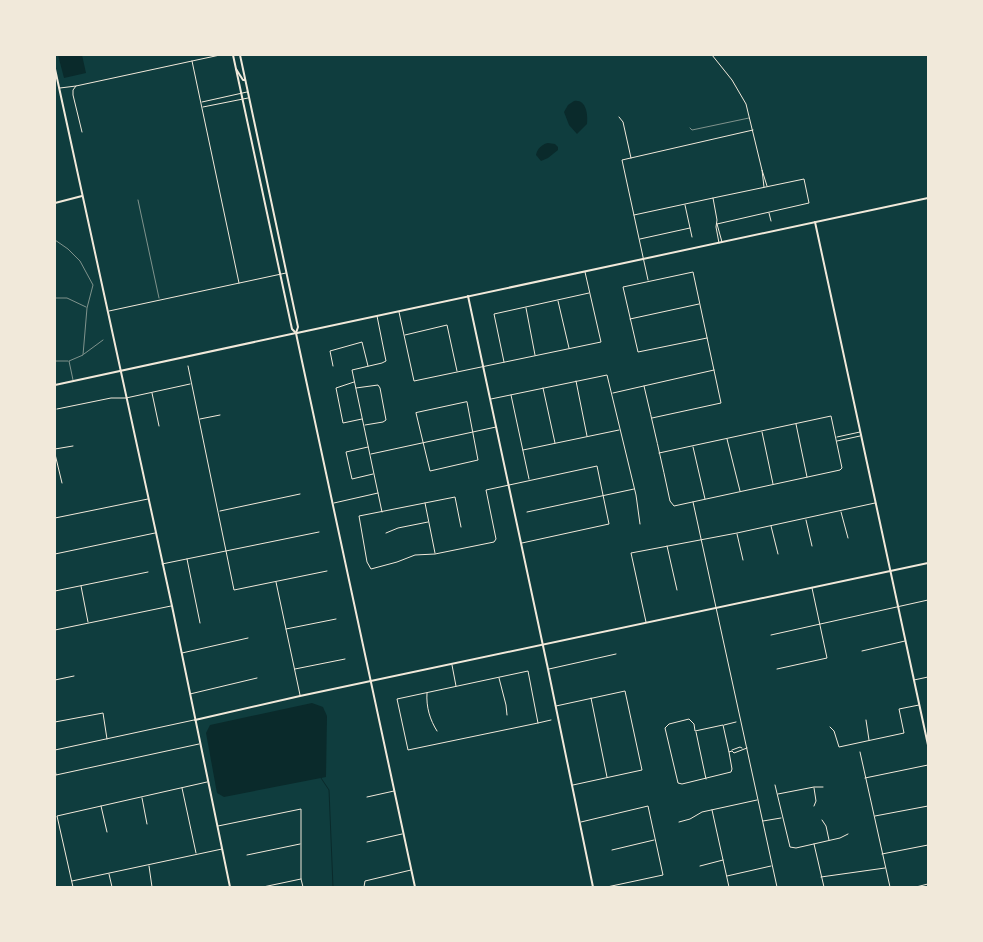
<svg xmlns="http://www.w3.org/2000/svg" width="983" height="942" viewBox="0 0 983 942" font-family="Barlow,sans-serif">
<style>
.water{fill:#0a2a2b}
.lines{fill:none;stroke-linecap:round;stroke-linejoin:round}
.stream{stroke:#0a2a2b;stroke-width:1}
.service{stroke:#f1e9da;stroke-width:0.5}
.minor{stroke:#f1e9da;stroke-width:1}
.tertiary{stroke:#f1e9da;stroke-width:2}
.secondary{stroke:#f1e9da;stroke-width:2}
</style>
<rect width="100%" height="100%" fill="#0f3d3e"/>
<g class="water">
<path d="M58,55H82L86,73L64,78Z"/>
<path d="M574,101C586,99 588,114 587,124L577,134L569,125L564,112L568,105Z"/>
<path d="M548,143L555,144L558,147V150L548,158L541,161L536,155C537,149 542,144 548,143Z"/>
<path d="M312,703L323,707L327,716L326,777L224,797L217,793L206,733L210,725Z"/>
</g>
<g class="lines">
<path class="stream" d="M321,778L329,790L333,887"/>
<g class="service">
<path d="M690,128L692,130L749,118"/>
<path d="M138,200L159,298"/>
<path d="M55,240L68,249L80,261L93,285L87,308L83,355L69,361L73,380"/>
<path d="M55,298H67L86,307"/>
<path d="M84,354L103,340"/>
<path d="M55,361H68"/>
</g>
<g class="minor">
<path d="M712,55L732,80L746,104L762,170"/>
<path d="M192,61L239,283"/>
<path d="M76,86L73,90V95L82,132"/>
<path d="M60,88L76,86L220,55"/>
<path d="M202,102L247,92"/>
<path d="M203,107L248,98"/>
<path d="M619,117L623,122L631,158"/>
<path d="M764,187L762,170L767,186"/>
<path d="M713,198L804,179L809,203L717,224"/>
<path d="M685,205L692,237"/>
<path d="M769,213L771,221"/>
<path d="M634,215L713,198L717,220L716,227L719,243"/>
<path d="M717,224L722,242"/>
<path d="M640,239L690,228"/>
<path d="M648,280L622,160L753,130"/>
<path d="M558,301L569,348"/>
<path d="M526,308L535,355"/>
<path d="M109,311L286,273"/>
<path d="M399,312L414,381L601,342L585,272"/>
<path d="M377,316L386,361L382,363L352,370L382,512"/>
<path d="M630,319L699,304"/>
<path d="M405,335L447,325L457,371"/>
<path d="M504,362L494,314L589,293"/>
<path d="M188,366L234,590L327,571"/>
<path d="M333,366L330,351L362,342L368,366"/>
<path d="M576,381L587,436"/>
<path d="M354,382L336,388L343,423L362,419"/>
<path d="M644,386C653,424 662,463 670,501L674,506L840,470L842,468L831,416L659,453"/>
<path d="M356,388L378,385L380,388L386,420L383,422L365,425"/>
<path d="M543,388L555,443"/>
<path d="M152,393L159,426"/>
<path d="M613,393L714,370"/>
<path d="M511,395L529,479"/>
<path d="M491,399L607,375L636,495L640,524"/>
<path d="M467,402L478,460L430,471L416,413Z"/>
<path d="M57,409L111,398H126L190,384"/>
<path d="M652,418L721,403L693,272L623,287L638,352L707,338"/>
<path d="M200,419L220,415"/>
<path d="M796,424L807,477"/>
<path d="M762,432L773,484"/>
<path d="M837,437L860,432"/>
<path d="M727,439L740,491"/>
<path d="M837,441L860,436"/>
<path d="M368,447L346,452L352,479L373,474"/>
<path d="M693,447L705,499"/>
<path d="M55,449L73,446"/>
<path d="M523,450L619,430"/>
<path d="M55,454L62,483"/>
<path d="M371,454L496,427"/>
<path d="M693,502L777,887"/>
<path d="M334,503L378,493"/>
<path d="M425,503L435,553"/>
<path d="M220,511L300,494"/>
<path d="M527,512L634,489"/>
<path d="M841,512L848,538"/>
<path d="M55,518L148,499"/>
<path d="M806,520L812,546"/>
<path d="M771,526L778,554"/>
<path d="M461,527L455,497L359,516L367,562L371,569L397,562L415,555L435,554L494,542L496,539L486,490L597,466L609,524L522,543"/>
<path d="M386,533L398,528L428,522"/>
<path d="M737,534L743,560"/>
<path d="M667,546L677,590"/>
<path d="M55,554L155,533"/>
<path d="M187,559L200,623"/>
<path d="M162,564L319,532"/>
<path d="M276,582L300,695"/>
<path d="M81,586L88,622"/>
<path d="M55,591L148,572"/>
<path d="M646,622L631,553L737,533L875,503"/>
<path d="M286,629L336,619"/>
<path d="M55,630L171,606"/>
<path d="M771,635L928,600"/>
<path d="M862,651L905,641"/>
<path d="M182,653L248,638"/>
<path d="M452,665L456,686"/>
<path d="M295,669L345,659"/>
<path d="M549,669L616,654"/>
<path d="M777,669L827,658L812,588"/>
<path d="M499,678L506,705L507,715"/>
<path d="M55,680L74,676"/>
<path d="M914,680L928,677"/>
<path d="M427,693C426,707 430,720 437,731"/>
<path d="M190,694L257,678"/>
<path d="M591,698L607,777"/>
<path d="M556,706L625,691L642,770L573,785"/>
<path d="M866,720L869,740"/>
<path d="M55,722L103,713L107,739"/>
<path d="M538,723L528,671L397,699L408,750L538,723L551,720"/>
<path d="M724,725L736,722"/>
<path d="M830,727L834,731L839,747L904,733L899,709L919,705"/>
<path d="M696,732L706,779"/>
<path d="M55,750L194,720"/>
<path d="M732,750L740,747L742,748"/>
<path d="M729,752L732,769L731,772L682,784L678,783L665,728L669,724L689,719L694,724L695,731L723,725L729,752L732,751L734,753L747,748"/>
<path d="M860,752L890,887"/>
<path d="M55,769L56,775L199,744"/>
<path d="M865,778L928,765"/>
<path d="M775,785L790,847L796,848L840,838L848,834"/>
<path d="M182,788L196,853"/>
<path d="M814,788L816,801L814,806"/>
<path d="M778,794L814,787H823"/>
<path d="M367,797L394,791"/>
<path d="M142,798L147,824"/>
<path d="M101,806L107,832"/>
<path d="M712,810L729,887"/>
<path d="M875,816L928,806"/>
<path d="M822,820L826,826L829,840"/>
<path d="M763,821L781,818"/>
<path d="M581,822L648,806L663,875L607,887"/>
<path d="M679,822L690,819L702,812L757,800"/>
<path d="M218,826L301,809V879L303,887"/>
<path d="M367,842L402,834"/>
<path d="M814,844L824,887"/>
<path d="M612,850L654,840"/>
<path d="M882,854L928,845"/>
<path d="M247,855L300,844"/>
<path d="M149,866L152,887"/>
<path d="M700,866L723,860"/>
<path d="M109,874L112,887"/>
<path d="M727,876L771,866"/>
<path d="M821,877L885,868"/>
<path d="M72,881L222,849"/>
<path d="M73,887L57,816L207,782"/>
<path d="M263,887L301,879"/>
<path d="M364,887L365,881L411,870"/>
<path d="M916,887L928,884"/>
</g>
<g class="tertiary">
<path d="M55,69L172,606L230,887"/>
<path d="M55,203L82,196"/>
<path d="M815,222L928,745"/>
<path d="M468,296L548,669L593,887"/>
<path d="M55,385L296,333"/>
<path d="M195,720L300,696L928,563"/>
</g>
<g class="secondary">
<path d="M233,55L292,329L296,333"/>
<path d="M240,55L298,327L296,333L297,338L415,887"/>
<path d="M236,69L243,80H245"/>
<path d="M297,333L928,198"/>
</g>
</g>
<rect width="983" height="942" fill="none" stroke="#f1e9da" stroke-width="112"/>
</svg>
